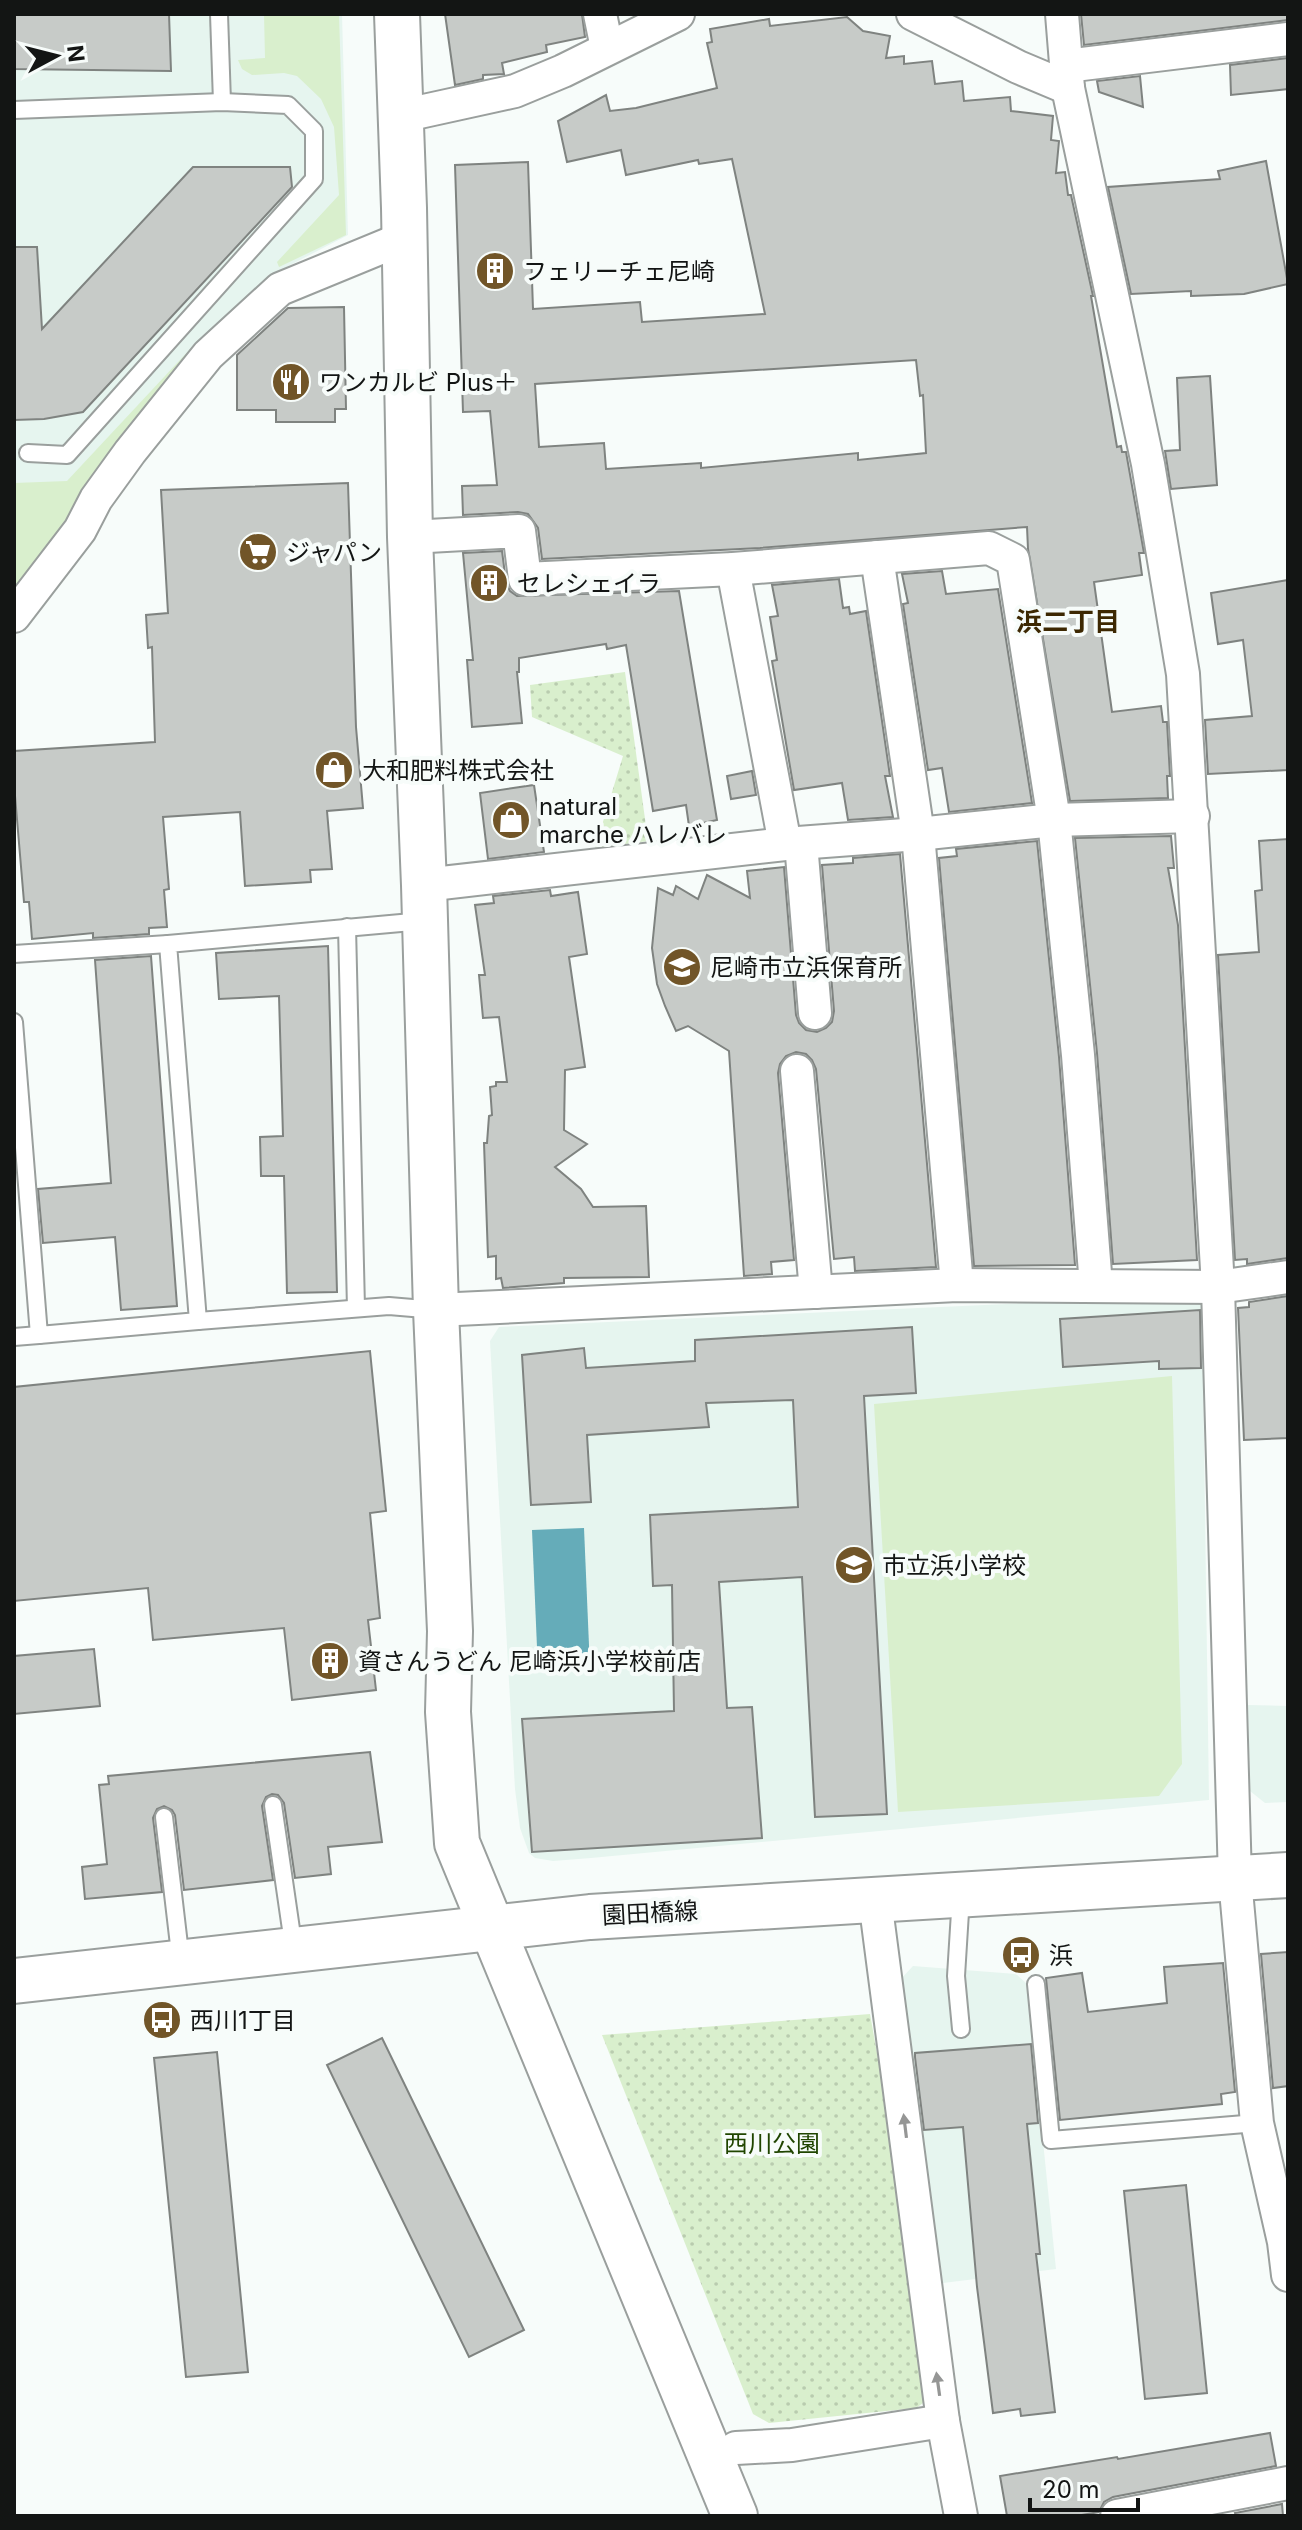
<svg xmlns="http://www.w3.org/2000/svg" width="1302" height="2530" viewBox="0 0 1302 2530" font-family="Inter,'Noto Sans JP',sans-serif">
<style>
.built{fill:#e6f5ef}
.grass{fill:#d9efcd}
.park{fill:url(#park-dots)}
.water{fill:#65acb9}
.building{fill:#c7cbc8;stroke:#7f8380;stroke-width:2;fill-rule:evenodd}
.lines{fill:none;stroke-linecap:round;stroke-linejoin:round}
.lane-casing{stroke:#9a9f9d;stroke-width:20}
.street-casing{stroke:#9a9f9d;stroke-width:36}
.secondary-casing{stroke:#9a9f9d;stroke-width:48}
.lane{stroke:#fff;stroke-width:16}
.street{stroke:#fff;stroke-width:32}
.secondary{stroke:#fff;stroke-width:44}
.oneway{fill:#959695}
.labels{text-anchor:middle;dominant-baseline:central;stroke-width:8;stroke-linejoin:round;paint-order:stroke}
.poi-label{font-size:24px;fill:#131514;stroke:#f7fcfa;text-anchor:start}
.street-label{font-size:24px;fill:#131514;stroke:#f7fcfa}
.park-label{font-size:24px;fill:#204500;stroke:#f7fcfa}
.neighbourhood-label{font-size:26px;font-weight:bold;fill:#3d2802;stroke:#f7fcfa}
</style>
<defs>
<pattern id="park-dots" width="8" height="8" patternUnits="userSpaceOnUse" patternTransform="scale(2)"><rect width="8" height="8" fill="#d9efcd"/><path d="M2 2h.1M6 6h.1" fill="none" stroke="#b9ccaf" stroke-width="1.8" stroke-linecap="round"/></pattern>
</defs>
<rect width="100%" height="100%" fill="#f7fcfa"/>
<g class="built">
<path d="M14,14H342L348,235L275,273L196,347L81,492L63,536L14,596Z"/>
<path d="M1202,1295L1209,1800L591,1858L553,1861L535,1858L529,1853L520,1828L515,1789L490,1341L499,1327Z"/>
<path d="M1248,1705L1288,1706V1802L1265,1803L1250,1791Z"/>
<path d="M913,1966L1016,1974L1027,1984L1056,2269L943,2283L915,2137L898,1982Z"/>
</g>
<g class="grass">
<path d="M264,14H339L346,235L279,267L277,262L339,195L334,127L321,99L297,76L284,73L252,75L242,69L238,60L265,58Z"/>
<path d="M193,346L195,347L81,492L63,536L14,595V483L67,481Z"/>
<path d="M1172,1376L1182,1764L1159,1796L898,1812L874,1404Z"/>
</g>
<g class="park">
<path d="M625,672L648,841L595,848L623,756L532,717L530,685Z"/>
<path d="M870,2014L931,2354L929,2399L916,2408L769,2423L753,2414L602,2035Z"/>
</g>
<path class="water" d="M584,1528L590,1669L538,1671L532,1530Z"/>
<g class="building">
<path d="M14,14H169L171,71L14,69Z"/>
<path d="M445,14H582L585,37L546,45L547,52L502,63L504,74L483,75V79L455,85Z"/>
<path d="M1081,14H1288V20L1084,45Z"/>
<path d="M847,17L863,31L890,36L886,58L904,56V64L932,61L935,84L962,81L964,101L1010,97L1011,111L1053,116L1051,140L1059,141L1056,173L1065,172L1068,195H1071L1093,296H1091L1117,447L1121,446L1122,452H1126L1144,553H1139L1142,575L1094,582L1112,712L1161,706L1163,722H1167L1170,776H1167L1168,798L1070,801L1028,549L1027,527L760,548L542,559L538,528L528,514L518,512L463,515L462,486L497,485L490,411L463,412L455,165L528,162L533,309L640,302L642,322L765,314L732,159L699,164L698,160L626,175L621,150L567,162L558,121L606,95L610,111L636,108L717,88L707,43L712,42L710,29L769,19L770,26ZM916,360L920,396L923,395L926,453L858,460V453L701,468V463L606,469L604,443L539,447L535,384Z"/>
<path d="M1288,58V89L1231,95L1230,65Z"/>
<path d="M1140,76L1143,107L1099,92L1097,81Z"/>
<path d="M1266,161L1288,284L1244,294L1191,296V291L1131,294L1108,187L1220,179L1218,171Z"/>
<path d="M193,167H290L292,187L83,412L44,419L14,420V247H37L42,329Z"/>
<path d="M344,307L346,409H335V422H276V410H237V355L288,308Z"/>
<path d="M1210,376L1217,485L1171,489L1165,451L1180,450L1177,378Z"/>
<path d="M348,483L356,727L363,808L327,811L332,869L310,870L311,882L245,886L240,812L163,817L169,889L164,890L167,927L149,928V934L93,938V933L32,939L29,902H24L14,784V751L155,742L152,647L148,648L146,615L168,613L161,490Z"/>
<path d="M502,551L506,582L510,591L517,596L679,591L717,820L689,826L686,805L653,811L626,645L607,649L606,644L519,658V672H517L522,723L472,727L467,660H473L463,553Z"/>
<path d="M942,571L946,594L998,589L1032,803L949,812L942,768L928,770L903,604L908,603L902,574Z"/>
<path d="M839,579L843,608L849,607L850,614L866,611L890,776H885L893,817L848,820L842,783L794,790L772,661L777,660L770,617L778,616L772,585Z"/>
<path d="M1288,580V770L1208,774L1205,720L1252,716L1243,640L1218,644L1211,593Z"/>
<path d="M752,771L756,795L731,799L727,776Z"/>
<path d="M534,785L544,852L488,859L480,793Z"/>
<path d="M1171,836L1174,868H1168L1178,925L1197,1260L1113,1264L1097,1053L1075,838Z"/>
<path d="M1288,839V1258L1247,1264V1259L1235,1260L1218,955L1259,952L1255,891L1262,890L1259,841Z"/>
<path d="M1037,841L1059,1057L1075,1265L974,1266L939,858L957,856L956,849Z"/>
<path d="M900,854L936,1267L855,1271L854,1257L834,1259L816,1069L812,1060L806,1054L796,1052L786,1056L780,1064L778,1073L794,1260L771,1262L772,1274L744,1276L729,1051L688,1026L676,1031L665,1006L657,984L652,948L658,888L673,895L676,886L698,899L707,875L750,898L747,871L784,867L796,1015L799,1023L806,1030L817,1032L826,1028L832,1022L834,1011L822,865L853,863V858Z"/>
<path d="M550,890L551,896L578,892L587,954L569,957L585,1067L565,1070L564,1130L587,1144L555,1167L581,1189L593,1207L646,1206L649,1277L564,1278V1283L503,1288L501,1278L496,1279V1256L488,1257L484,1143H487L489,1116L492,1115L490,1087L496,1086V1082H507L499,1017L483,1018L479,975H485L475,905L494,903L493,896Z"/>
<path d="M328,946L337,1292L287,1293L284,1176H261L260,1137L283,1136L279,996L219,999L216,953Z"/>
<path d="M151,956L177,1306L121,1310L115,1237L43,1243L38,1189L111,1183L95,960Z"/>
<path d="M1288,1296V1438L1244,1440L1238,1308L1249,1307V1302Z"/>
<path d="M1200,1310L1201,1368L1159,1369V1361L1063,1367L1060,1319Z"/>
<path d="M912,1327L916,1393L864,1396L887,1814L815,1817L802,1577L719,1582L727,1708L752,1707L762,1838L532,1852L522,1719L674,1711L672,1585L653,1586L650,1515L798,1507L793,1400L706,1403L709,1427L587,1435L591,1502L531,1505L522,1355L584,1348L586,1368L695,1361V1340Z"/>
<path d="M370,1351L386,1511L370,1513L380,1618L368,1620L376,1690L292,1700L284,1628L153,1640L148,1588L14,1601V1387Z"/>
<path d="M94,1649L100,1706L14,1714V1656Z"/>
<path d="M370,1752L382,1842L328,1847L331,1874L295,1878L284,1803L278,1795L272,1794L266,1797L262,1806L273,1880L184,1890L175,1815L172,1810L164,1806L157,1809L153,1818L162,1892L85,1899L82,1867L107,1864L99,1785L109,1784L108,1776Z"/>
<path d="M1288,1952V2086L1273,2088L1261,1954Z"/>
<path d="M1223,1963L1235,2092L1221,2094L1222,2104L1060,2120L1046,1978L1082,1973L1088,2012L1167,2003L1164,1967Z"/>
<path d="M382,2038L524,2330L469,2357L327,2065Z"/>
<path d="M1031,2044L1038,2123L1027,2124L1040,2254H1036L1055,2412L1021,2416L1020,2409L993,2413L977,2287L963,2127L924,2130L915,2057V2053Z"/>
<path d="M217,2052L248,2372L186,2377L154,2058Z"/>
<path d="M1186,2185L1207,2393L1145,2399L1124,2191Z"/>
<path d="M1270,2433L1276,2466L1113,2497L1104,2502L1099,2512L1076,2516H1007L1000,2476L1117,2457L1118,2459Z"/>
<path d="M1282,2504L1283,2516H1236L1235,2513Z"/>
</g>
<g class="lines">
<g class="lane-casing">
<g id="lane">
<path d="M219,14L222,102"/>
<path d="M14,110L222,102L288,105L314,131V179L67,455L28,453"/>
<path d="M347,927L356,1308"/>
<path d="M14,954L168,944"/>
<path d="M14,1022L39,1335L198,1321L168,944L423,921"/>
<path d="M198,1321L389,1306L436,1310"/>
<path d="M14,1337L39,1335"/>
<path d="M273,1805L294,1950"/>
<path d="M164,1817L181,1962"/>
<path d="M1036,1984L1051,2140L1257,2123"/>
<path d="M961,2029L956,1976L961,1896"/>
</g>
</g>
<g class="street-casing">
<g id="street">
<path d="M600,14L607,48"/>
<path d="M913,14L1018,67L1068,88"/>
<path d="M1062,14L1068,88L1148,464L1183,674L1218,1287L1235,1879L1257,2123L1284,2242L1288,2275"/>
<path d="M1066,66L1288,39"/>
<path d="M401,116L515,91L563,71L678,14"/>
<path d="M410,537L519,531L525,579L733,569L989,548L1013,560L1054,820L1078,1055L1096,1286"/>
<path d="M877,557L918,834L957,1285"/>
<path d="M733,569L785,844"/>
<path d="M14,616L80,530L96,499L130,452L208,355L280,289L404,238"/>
<path d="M801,843L815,1013"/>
<path d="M424,885L785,844L918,834L1054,820L1193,816"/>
<path d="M797,1071L816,1292"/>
<path d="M436,1310L957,1285L1218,1287L1288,1277"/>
<path d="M875,1900L943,2421L961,2516"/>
<path d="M736,2448L792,2445L943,2421"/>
<path d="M1117,2516L1288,2483"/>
</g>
</g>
<g class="secondary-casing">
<g id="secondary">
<path d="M397,14L404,208L410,537L424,885L436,1310L450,1631L448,1712L457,1843L735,2516"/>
<path d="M14,1981L590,1917L1288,1875"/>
</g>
</g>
<use href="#lane" class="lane"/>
<use href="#street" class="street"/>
<use href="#secondary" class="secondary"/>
</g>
<defs><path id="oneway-solid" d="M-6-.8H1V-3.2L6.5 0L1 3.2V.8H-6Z" transform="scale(2)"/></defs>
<g class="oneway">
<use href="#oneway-solid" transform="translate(905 2126) rotate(-97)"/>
<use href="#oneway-solid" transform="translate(938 2384) rotate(-98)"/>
</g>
<defs>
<g id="building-disc" transform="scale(2)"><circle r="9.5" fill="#715528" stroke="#f7fcfa"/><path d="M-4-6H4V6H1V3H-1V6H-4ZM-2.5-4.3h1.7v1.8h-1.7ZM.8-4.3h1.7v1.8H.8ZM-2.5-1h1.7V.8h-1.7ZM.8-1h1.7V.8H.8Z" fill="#fff"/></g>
<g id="restaurant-disc" transform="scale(2)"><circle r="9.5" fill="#715528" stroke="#f7fcfa"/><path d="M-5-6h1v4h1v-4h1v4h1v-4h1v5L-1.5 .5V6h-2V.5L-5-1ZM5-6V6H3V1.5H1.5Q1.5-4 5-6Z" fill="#fff"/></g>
<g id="supermarket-disc" transform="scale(2)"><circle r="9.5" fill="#715528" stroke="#f7fcfa"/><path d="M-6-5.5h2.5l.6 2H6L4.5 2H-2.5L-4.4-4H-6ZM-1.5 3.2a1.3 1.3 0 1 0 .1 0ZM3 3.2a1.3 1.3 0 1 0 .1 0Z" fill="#fff"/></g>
<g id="shop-disc" transform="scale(2)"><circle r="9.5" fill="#715528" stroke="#f7fcfa"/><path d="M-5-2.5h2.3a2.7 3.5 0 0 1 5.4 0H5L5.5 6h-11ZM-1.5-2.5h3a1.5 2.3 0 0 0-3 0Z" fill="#fff"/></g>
<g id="school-disc" transform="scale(2)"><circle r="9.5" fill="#715528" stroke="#f7fcfa"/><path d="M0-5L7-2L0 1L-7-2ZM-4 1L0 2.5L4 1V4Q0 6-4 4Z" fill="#fff"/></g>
<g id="bus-disc" transform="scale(2)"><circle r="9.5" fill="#715528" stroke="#f7fcfa"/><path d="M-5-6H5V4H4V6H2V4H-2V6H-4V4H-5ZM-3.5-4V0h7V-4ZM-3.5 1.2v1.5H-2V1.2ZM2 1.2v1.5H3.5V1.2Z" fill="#fff"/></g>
</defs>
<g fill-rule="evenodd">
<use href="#building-disc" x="495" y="271"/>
<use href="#restaurant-disc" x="291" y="382"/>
<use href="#supermarket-disc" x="258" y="552"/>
<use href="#building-disc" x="489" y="583"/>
<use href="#shop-disc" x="334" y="770"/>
<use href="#shop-disc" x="511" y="820"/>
<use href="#school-disc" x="682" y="967"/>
<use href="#school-disc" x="854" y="1565"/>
<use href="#building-disc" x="330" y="1661"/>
<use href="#bus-disc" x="1021" y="1955"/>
<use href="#bus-disc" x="162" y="2020"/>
</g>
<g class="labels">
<g class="poi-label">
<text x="523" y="271">フェリーチェ尼崎</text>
<text x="319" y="382">ワンカルビ Plus＋</text>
<text x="286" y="552">ジャパン</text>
<text x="517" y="583">セレシェイラ</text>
<text x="362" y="770">大和肥料株式会社</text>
<text x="539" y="806">natural<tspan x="539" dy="28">marche ハレバレ</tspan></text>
<text x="710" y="967">尼崎市立浜保育所</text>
<text x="882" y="1565">市立浜小学校</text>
<text x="358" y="1661">資さんうどん 尼崎浜小学校前店</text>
<text x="1049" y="1955">浜</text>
<text x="190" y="2020">西川1丁目</text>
</g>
<g class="street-label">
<text transform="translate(650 1913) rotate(-3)">園田橋線</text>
</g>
<g class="park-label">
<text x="772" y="2143">西川公園</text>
</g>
<g class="neighbourhood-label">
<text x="1068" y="621">浜二丁目</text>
</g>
</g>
<rect width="1302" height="2530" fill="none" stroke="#131514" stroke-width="32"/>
<g transform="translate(56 56) rotate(83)" stroke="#f7fcfa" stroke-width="6" paint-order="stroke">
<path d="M0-6L14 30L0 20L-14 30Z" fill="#131514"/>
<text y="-12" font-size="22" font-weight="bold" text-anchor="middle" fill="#131514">N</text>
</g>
<path d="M1030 2498v12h108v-12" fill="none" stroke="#131514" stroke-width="4"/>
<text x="1042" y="2498" font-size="24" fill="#131514" stroke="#f7fcfa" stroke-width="6" paint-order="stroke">20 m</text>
</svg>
